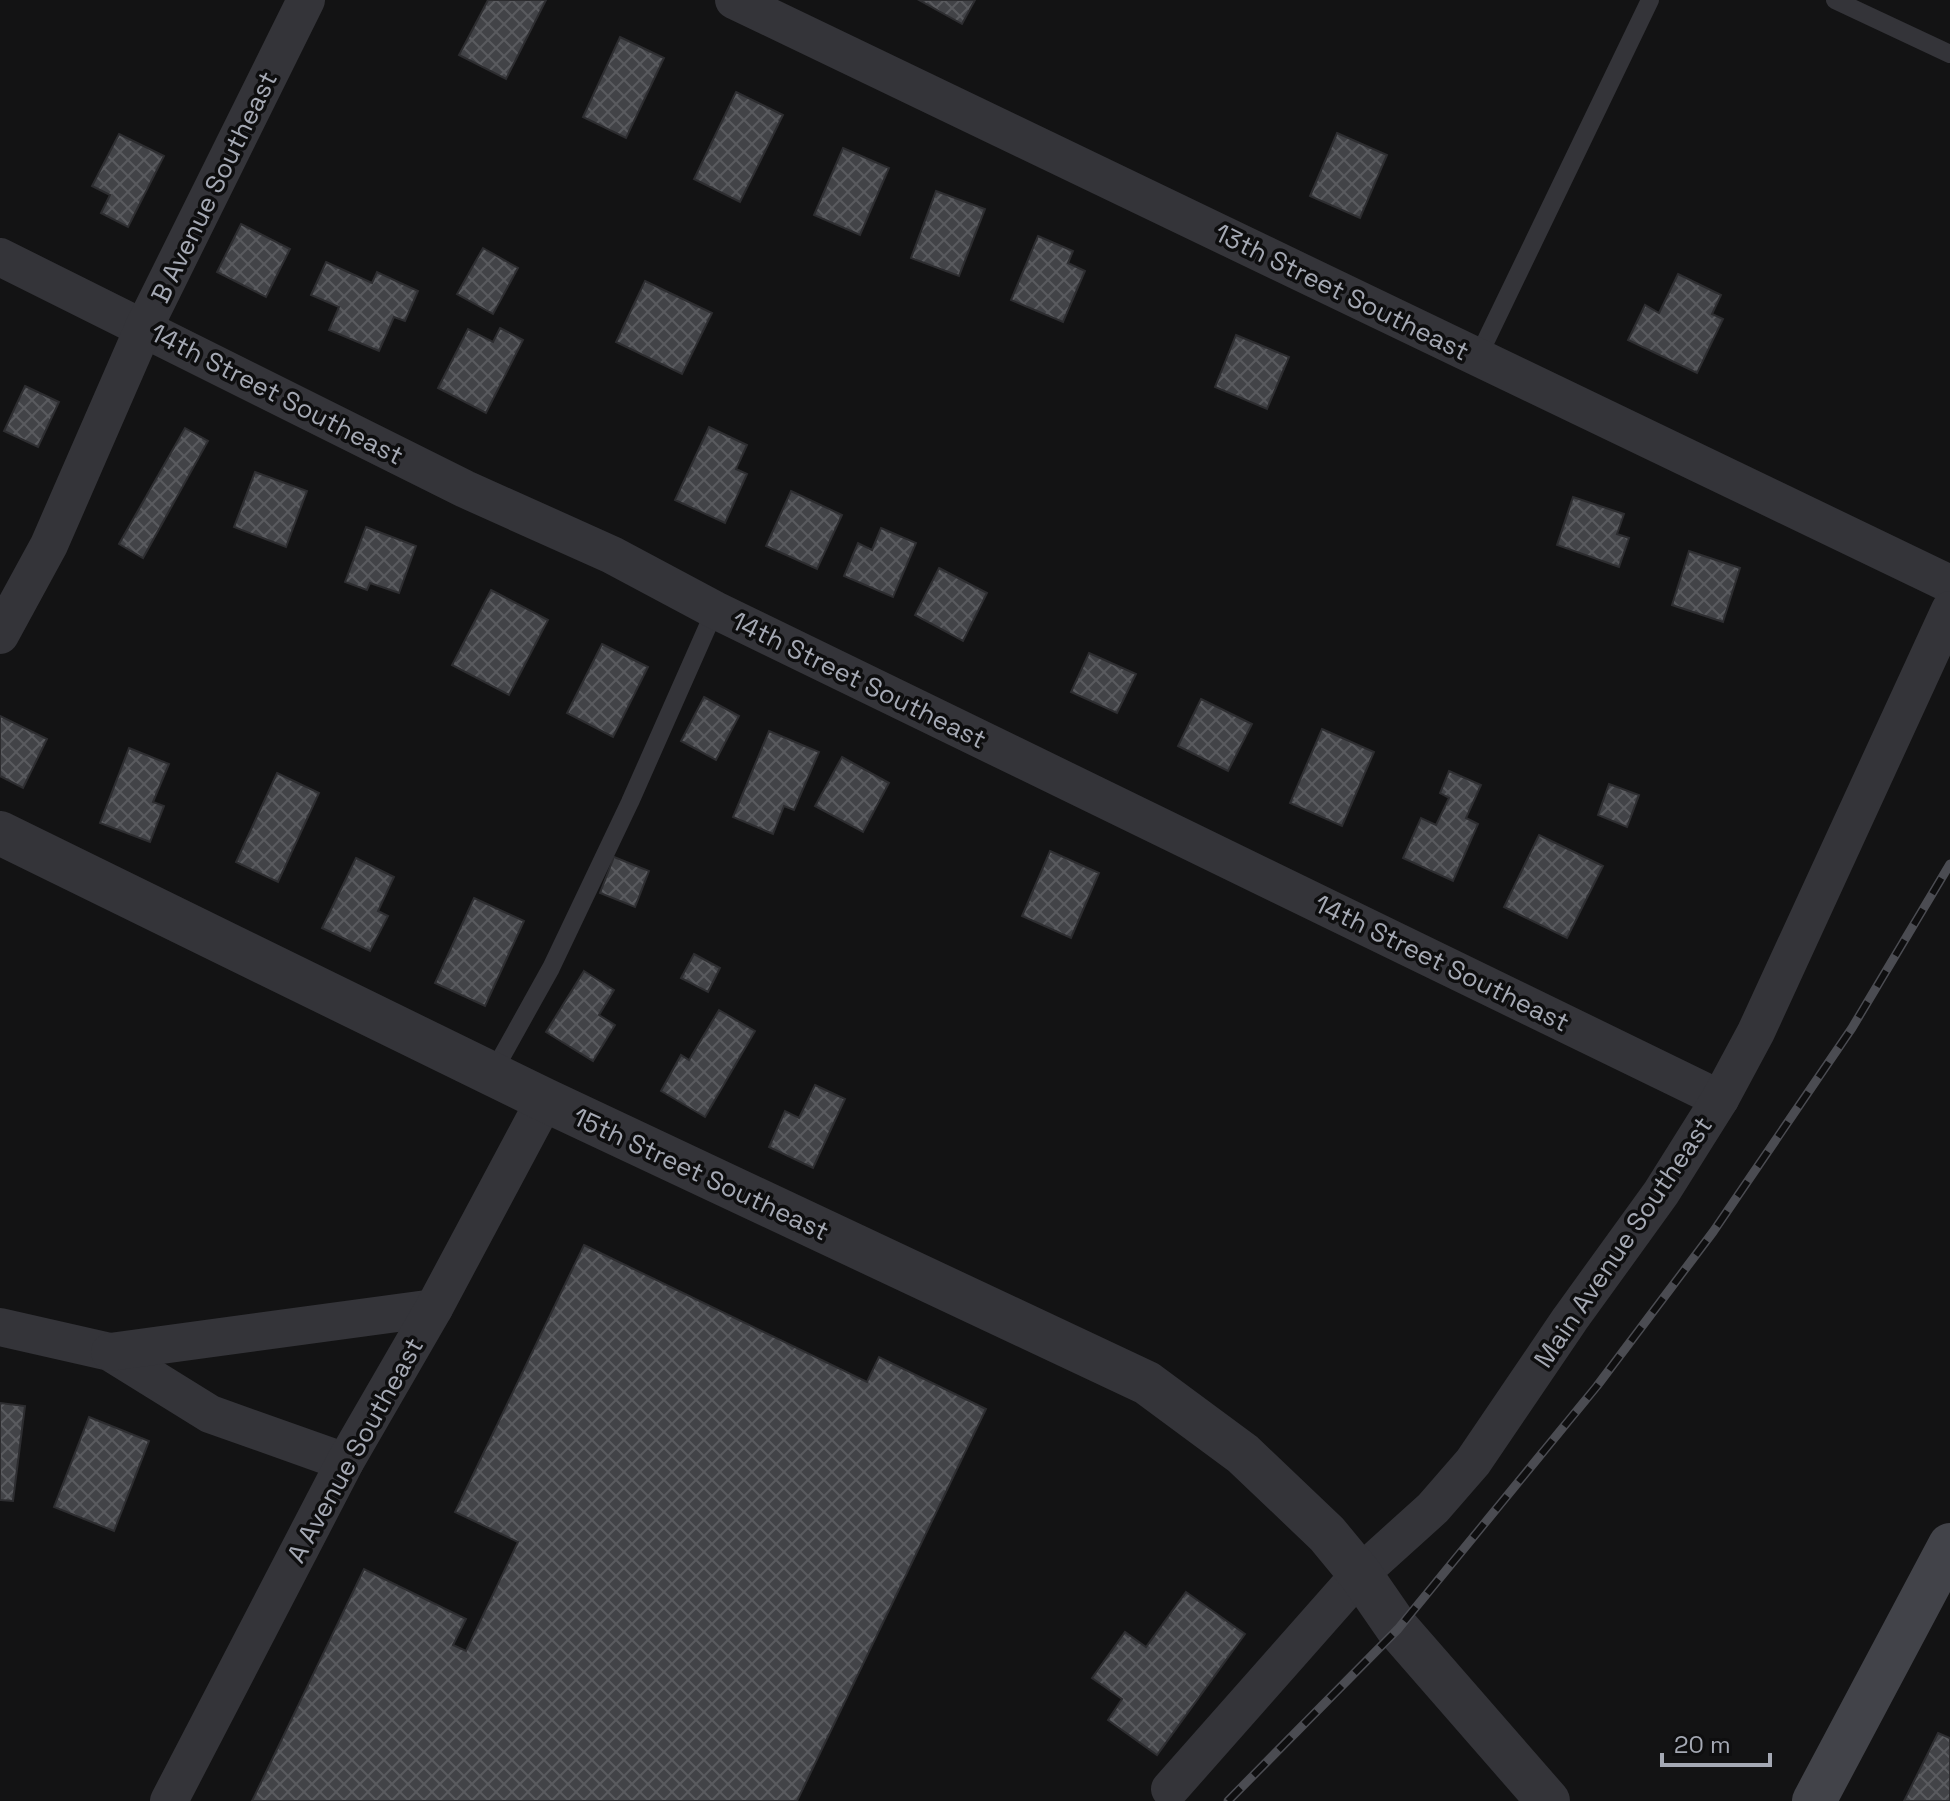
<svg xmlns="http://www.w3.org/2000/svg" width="1950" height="1801" viewBox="0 0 1950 1801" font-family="'Space Grotesk',sans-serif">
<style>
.building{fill:url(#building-cross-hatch);stroke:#2d2d30;stroke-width:2}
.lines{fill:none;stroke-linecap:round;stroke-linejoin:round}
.service{stroke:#343439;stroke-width:18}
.minor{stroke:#343439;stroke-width:38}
.tertiary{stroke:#343439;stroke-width:44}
.secondary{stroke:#424349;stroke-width:44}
.rail-casing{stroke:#4b4c52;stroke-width:9}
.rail{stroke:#0e0e0f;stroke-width:6;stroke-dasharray:18;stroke-linecap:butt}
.labels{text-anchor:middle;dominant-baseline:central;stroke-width:7;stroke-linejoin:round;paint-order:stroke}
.street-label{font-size:26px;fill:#a5a9b4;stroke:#0e0e0f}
</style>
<defs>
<pattern id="building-cross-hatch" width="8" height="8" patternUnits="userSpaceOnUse" patternTransform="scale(2)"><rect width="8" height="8" fill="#424347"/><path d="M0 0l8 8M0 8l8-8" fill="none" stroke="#5a5b5f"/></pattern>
</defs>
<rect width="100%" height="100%" fill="#131314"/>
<g class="building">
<path d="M488,0H546L506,79L459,55Z"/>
<path d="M919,0H975L962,24Z"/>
<path d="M620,37L664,58L626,138L583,117Z"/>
<path d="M736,92L783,115L740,202L694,179Z"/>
<path d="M1337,133L1387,155L1360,218L1310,196Z"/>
<path d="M119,134L164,156L128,227L101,213L110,195L92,186Z"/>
<path d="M843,148L889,168L860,235L814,215Z"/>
<path d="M936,191L985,209L959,276L911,258Z"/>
<path d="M241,224L290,249L266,297L217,272Z"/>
<path d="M1038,236L1073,251L1068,263L1085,271L1063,322L1011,300Z"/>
<path d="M483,248L518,268L493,314L457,294Z"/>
<path d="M326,262L372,283L377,272L418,291L405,321L394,317L379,351L329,330L339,307L311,295Z"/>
<path d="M1678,274L1721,295L1712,314L1723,319L1697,373L1628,340L1645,305L1659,313Z"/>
<path d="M645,281L712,313L682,374L616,342Z"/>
<path d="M500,328L523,340L486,413L438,388L468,329L493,342Z"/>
<path d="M1236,335L1289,357L1267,409L1215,387Z"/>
<path d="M25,386L59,402L38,447L4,431Z"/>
<path d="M709,427L747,445L736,469L747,474L725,523L675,500Z"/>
<path d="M185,428L208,441L143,558L119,544Z"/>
<path d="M255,472L307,491L286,547L234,527Z"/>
<path d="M791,491L842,515L817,569L766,546Z"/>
<path d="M1573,497L1624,514L1617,534L1629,538L1619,567L1557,545Z"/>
<path d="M366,527L416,546L399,593L370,583L367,590L345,582Z"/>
<path d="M881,528L916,543L893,597L844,576L858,543L872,550Z"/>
<path d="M1689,551L1740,568L1723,622L1672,605Z"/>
<path d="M939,568L987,593L963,641L915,615Z"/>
<path d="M491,590L548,620L509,695L452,665Z"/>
<path d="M602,644L648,667L613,737L567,713Z"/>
<path d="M1089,653L1136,674L1117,713L1071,692Z"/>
<path d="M704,697L739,716L716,760L681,741Z"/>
<path d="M1201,699L1252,724L1228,771L1178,746Z"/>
<path d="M0,716L47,739L23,788L0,776Z"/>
<path d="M1322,729L1374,752L1342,826L1290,803Z"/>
<path d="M769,731L819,752L794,810L784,806L773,834L733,817Z"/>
<path d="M129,748L169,764L153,802L164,806L150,842L100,823Z"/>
<path d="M842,757L889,783L863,832L815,806Z"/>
<path d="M1449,771L1481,785L1466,818L1478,824L1453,881L1403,858L1421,818L1436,825L1449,798L1440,793Z"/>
<path d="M277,773L319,793L278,882L236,862Z"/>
<path d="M1609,784L1639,795L1627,827L1598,815Z"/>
<path d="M1539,835L1603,866L1567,938L1504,907Z"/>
<path d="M1050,851L1099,873L1071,938L1022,916Z"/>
<path d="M614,857L649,871L635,907L600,893Z"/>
<path d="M356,858L394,877L378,911L388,916L370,951L322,928Z"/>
<path d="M474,898L524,921L485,1006L435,983Z"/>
<path d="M694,954L720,968L708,992L681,978Z"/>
<path d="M584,971L614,990L599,1015L615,1025L593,1061L546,1032Z"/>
<path d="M719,1010L755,1031L705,1117L661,1091L681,1055L689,1060Z"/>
<path d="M815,1085L845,1099L813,1168L769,1147L785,1111L799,1118Z"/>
<path d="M584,1245L867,1382L879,1357L986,1409L797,1801H252L364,1569L466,1619L453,1645L466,1651L518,1542L455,1512Z"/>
<path d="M0,1403L25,1406L13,1501L0,1500Z"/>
<path d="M89,1417L149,1441L114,1531L54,1507Z"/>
<path d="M1186,1592L1245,1634L1157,1755L1108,1720L1122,1699L1092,1678L1125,1632L1146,1647Z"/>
<path d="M1938,1733L1950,1738V1801H1904Z"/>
</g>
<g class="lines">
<g class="service">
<path d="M1835,0L1950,54"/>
<path d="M1478,357L1650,0"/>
<path d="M492,1074L551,968L630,802L715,610"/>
</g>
<g class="minor">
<path d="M734,0L1950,584"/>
<path d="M0,257L465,489L612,555L715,610L1720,1099"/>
<path d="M0,635L49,545L144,327L306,0"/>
<path d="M0,1327L110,1352L210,1414L345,1462"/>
<path d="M110,1352L434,1308"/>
<path d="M1170,1789L1360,1574L1433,1508L1473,1462L1570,1319L1661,1193L1720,1099L1756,1032L1950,610"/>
<path d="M169,1801L345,1462L434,1308L545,1100"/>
</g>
<path class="tertiary" d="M0,833L545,1100L1147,1383L1243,1454L1327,1534L1360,1574L1398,1629L1548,1801"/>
<path class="secondary" d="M1814,1801L1950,1545"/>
<g class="rail-casing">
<path id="rail" d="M1228,1801L1398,1629L1597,1386L1713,1232L1852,1028L1950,864"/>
</g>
<use href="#rail" class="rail"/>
</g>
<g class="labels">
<g class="street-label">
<text transform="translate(214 187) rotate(-64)">B Avenue Southeast</text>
<text transform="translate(1342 292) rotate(26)">13th Street Southeast</text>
<text transform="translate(277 394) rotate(27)">14th Street Southeast</text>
<text transform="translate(859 680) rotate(26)">14th Street Southeast</text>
<text transform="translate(1442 963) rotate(26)">14th Street Southeast</text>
<text transform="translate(701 1174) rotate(25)">15th Street Southeast</text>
<text transform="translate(1623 1242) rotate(-56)">Main Avenue Southeast</text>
<text transform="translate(355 1450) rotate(-61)">A Avenue Southeast</text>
</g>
</g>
<path d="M1662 1753v12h108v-12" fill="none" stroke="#a5a9b4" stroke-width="4"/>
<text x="1674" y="1753" font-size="24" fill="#a5a9b4" stroke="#0e0e0f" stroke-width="6" paint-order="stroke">20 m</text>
</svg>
